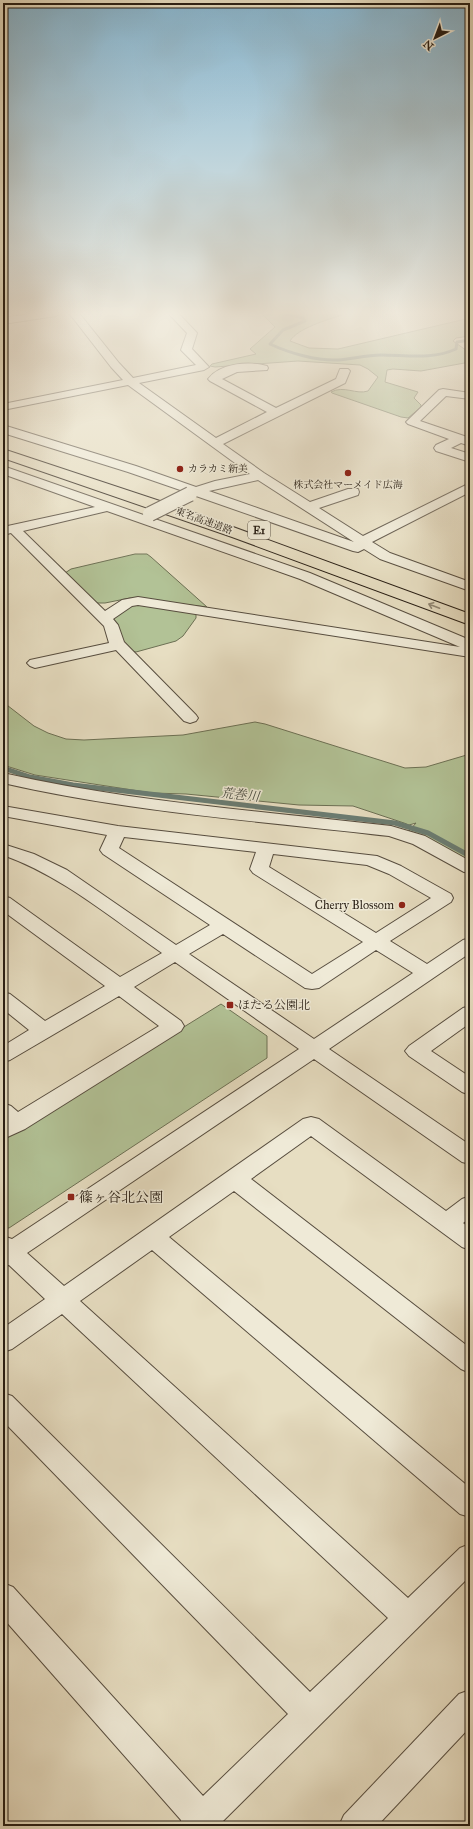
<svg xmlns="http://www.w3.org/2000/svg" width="473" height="1829" viewBox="0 0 473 1829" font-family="'IM FELL Great Primer','Noto Serif JP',serif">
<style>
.green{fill:#b2c296;stroke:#6c7054}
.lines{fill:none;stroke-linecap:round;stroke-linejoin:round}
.stream-far1{stroke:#6a7c72;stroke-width:3}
.stream{stroke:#6a7c72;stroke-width:5}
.minor-casing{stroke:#574d3f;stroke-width:2}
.highway-casing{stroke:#271d13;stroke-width:2}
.minor{fill:#efead7;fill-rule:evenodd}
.highway{fill:#e7dec2;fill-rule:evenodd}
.minor-bridge-casing{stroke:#574d3f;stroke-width:16;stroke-linecap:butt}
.minor-bridge{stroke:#efead7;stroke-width:14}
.oneway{stroke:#918773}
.poi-dot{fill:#8f2418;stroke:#efead7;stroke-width:1.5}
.labels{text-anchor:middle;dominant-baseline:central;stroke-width:3;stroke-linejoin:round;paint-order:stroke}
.far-poi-label{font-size:10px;fill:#271d13;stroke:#efead7;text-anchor:start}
.far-street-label{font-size:10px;fill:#271d13;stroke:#efead7}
.shield{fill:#efead7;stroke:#635a4e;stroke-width:1}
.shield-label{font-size:11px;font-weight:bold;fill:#271d13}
.poi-label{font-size:12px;fill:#271d13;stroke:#efead7;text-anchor:end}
.water-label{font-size:13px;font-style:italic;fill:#494d42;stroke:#efead7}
.near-poi-label{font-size:14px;fill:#271d13;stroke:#efead7;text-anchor:start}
</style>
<rect width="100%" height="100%" fill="#e7dec2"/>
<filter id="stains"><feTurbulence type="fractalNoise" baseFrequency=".005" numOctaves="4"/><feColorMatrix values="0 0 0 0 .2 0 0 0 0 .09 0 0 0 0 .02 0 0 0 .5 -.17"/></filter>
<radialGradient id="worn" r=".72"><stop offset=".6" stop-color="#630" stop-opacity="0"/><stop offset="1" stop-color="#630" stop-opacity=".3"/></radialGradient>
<g class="green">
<path d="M261,313L341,314L342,315C327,320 298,328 290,341L309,348L338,349L470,318V336L456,338L453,341L470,353V362L421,371L393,369L387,370L385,382L418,392L414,398L421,405V407L408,418L401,417L332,393L331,392C344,385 356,395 368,391L378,377L368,369L360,365L298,361L215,367L210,366L212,364L256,354L250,349L275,327Z"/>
<path d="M135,554H147L151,557L207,607L130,598L105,603H94L65,573L71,569Z"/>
<path d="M129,603L193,612L196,615V618L183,636L176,641L136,652L132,651L125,646L114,621V617Z"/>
<path d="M3,702L34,726L48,733L66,739L84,740L183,735L255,722L265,724L405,768L426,767L470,754V861L424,836L409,831L416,823L409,825L404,823L353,806L299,805L186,794L152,793L35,775L3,765Z"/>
<path d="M221,1004L267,1036V1058L9,1228H3V1139Z"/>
</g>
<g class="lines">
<path class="stream-far1" d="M284,313L303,318L305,321L283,330L270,344C289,353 317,361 338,360C352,359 366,355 381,355C406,355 432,360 456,349L457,342L470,340"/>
<path class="stream" d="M3,768L30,777L73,785L395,823L428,833L470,856"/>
<g class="minor-casing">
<g id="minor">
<path d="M37,313H61L56,316L3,324V318Z"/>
<path d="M69,313H79L119,363L133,378L196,365L181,350L187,333L168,313H178L197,333L192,349L209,367L204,370L139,383L216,438L267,412L210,381L208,379C220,363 249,361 267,366L268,368L267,370L237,372L222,379L276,408L336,379L340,369H348L350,371L345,383L223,444L264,473L310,502L348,489H358L359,492L358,495L319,508L363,536L470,483V492L372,542L390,553L470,582V591L380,559L364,549L358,552L353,551L196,496H187L186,492L128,472L3,433V425L136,466L196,487L215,481L250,474L128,385L3,410V404L123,380L111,367ZM258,480L354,542L209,491Z"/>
<path d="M443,389L470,393V399L446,396L420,421L470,438V446L461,443L451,448L470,454V462L436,451L434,448L436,445L449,439L408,424L406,422L439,390Z"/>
<path d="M3,466L310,573L470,640V657L138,605L132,606L113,619L118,625L124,642L196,715L198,718L196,721L190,723L184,721L116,650L35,668L30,666L27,663L30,660L109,643L104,626L11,533L3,535V527L95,507L3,474ZM107,511L300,579L460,647L138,597L122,600L105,611L23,531Z"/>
<path d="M3,773C130,802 262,811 391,826L425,836L470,861V873L464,872L413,844L389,836C260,821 129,812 3,783Z"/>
<path d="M3,806L118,826L377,856L401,866L451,894L453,898L451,902L390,941L427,964L463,940L470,938V953L329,1049L470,1145V1164L462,1162L314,1059L27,1253L64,1286L303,1119L311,1117L319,1119L446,1211L462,1199L470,1196V1218L463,1223L470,1228V1250L462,1247L311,1136L251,1179L470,1348V1373L461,1369L234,1191L169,1237L470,1488V1517L460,1514L152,1250L80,1301L408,1598L460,1548L470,1544V1576L222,1822L224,1826H179L181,1820L3,1618V1583L13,1587L203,1796L288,1714L3,1421V1393L12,1396L310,1692L388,1618L62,1314L12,1349L3,1352V1328L45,1299L9,1265L3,1266V1236L12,1239L299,1049L175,962L134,987L181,1021L184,1026L181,1031L25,1129L3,1139V1103L11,1106L18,1112L159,1026L119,996L10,1060L3,1062V1046L29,1030L3,1009V992L10,994L45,1021L105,986L3,911V896L10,898L120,977L162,953C111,918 62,876 3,855V844L34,854L67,870L176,945L210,925L103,854L100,850L107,835L3,816ZM124,837L256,852L250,869L253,873L363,942L312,974L119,848ZM273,854L367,865L389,874L431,898L376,933L269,867ZM223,934L305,988L312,989L319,988L376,950L413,973L314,1039L189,954Z"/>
<path d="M470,1006V1023L431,1051L470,1077V1095L462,1092L409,1056L405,1051L409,1046L463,1008Z"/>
<path d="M470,1690V1727L377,1826H339L344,1815L459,1694Z"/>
</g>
</g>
<g class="highway-casing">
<path id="highway" d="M3,449L184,509L470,614V625L232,537L3,458Z"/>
</g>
<use href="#minor" class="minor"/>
<use href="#highway" class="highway"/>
<g class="minor-bridge-casing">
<path id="minor-bridge" d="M150,514L190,494"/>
</g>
<use href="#minor-bridge" class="minor-bridge"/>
</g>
<defs><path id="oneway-shaft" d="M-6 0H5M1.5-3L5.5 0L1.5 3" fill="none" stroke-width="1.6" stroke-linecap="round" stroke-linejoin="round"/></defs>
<use class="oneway" href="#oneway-shaft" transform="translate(434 606) rotate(-159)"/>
<linearGradient id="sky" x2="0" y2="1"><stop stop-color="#87b7d2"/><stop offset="0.55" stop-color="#f4f0e4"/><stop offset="1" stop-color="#f4f0e4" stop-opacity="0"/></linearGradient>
<rect width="473" height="569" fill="url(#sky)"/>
<g class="poi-dot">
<circle cx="180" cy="469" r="4"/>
<circle cx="348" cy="473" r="4"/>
<circle cx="402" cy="905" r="4"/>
<rect x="226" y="1001" width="8" height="8" rx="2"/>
<rect x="67" y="1193" width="8" height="8" rx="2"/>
</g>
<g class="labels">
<g class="far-poi-label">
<text x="188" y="469">カラカミ新美</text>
<text x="348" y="485" text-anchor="middle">株式会社マーメイド広海</text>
</g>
<g class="far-street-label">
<text transform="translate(204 521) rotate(20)">東名高速道路</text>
</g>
<rect class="shield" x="248" y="521" width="22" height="18" rx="3"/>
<g class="shield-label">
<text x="259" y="530">E1</text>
</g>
<g class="poi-label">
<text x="394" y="905">Cherry Blossom</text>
<text x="238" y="1005" text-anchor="start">ほたる公園北</text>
</g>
<g class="water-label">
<text transform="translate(240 795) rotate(6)">荒巻川</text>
</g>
<g class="near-poi-label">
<text x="79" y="1197">篠ヶ谷北公園</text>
</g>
</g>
<rect width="473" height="1829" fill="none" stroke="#e7dec2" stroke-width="16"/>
<rect x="4" y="4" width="465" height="1821" fill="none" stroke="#271d13" stroke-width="2"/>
<rect x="8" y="8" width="457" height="1813" fill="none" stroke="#271d13"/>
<g transform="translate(435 38) rotate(222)" stroke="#efead7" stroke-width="3" paint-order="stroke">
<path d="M0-3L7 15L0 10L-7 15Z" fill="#271d13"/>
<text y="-6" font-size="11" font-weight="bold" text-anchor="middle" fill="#271d13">N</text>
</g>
<rect width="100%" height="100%" filter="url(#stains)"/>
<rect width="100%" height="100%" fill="url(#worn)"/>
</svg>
